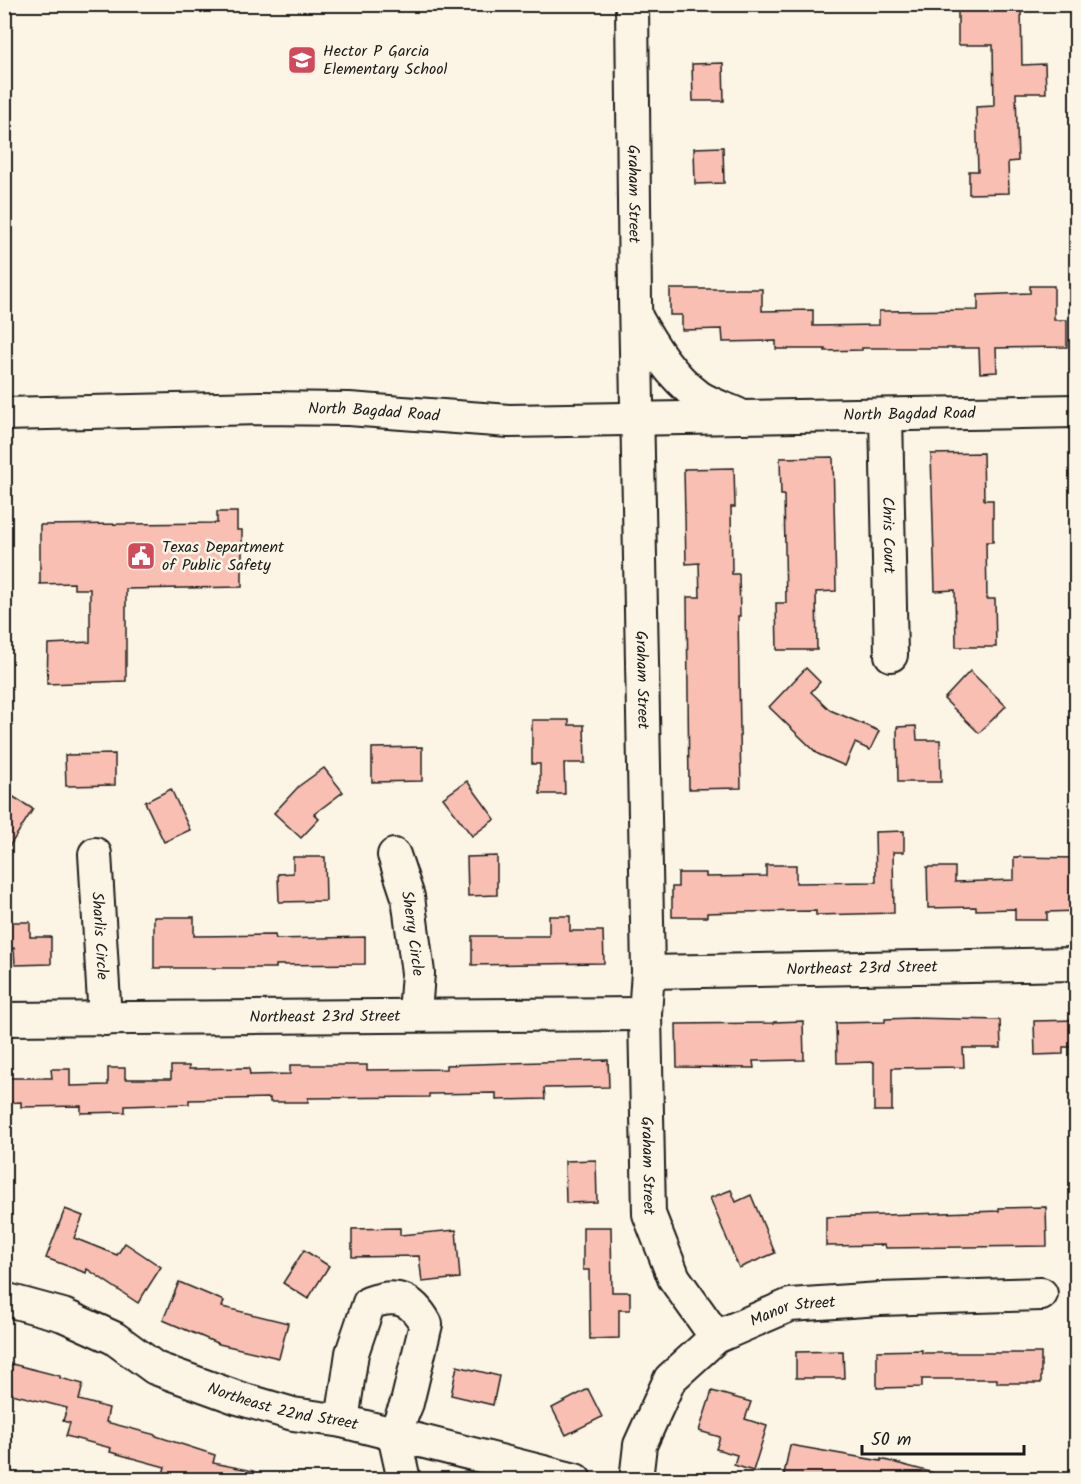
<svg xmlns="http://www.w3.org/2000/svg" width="1081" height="1484" viewBox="0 0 1081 1484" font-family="Kalam,sans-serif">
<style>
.building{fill:#f9bfb2;stroke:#1c1c1c;stroke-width:1.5}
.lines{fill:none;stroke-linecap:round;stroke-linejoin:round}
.minor-casing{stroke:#1c1c1c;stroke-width:36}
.minor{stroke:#fcf5e5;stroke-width:32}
.labels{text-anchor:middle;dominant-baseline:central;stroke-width:5;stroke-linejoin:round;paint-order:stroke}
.poi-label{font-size:16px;fill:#1c1c1c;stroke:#fcf5e5;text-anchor:start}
.street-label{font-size:16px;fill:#1c1c1c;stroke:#fcf5e5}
</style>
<rect width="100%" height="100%" fill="#fcf5e5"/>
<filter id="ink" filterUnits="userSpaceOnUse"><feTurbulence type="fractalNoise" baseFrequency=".0167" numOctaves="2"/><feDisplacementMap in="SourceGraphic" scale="12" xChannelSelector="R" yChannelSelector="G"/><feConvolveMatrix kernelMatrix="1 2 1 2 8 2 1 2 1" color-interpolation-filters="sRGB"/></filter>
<g filter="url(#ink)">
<g class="building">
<path d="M1021,7L1022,65L1045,64L1046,93H1016L1018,161L1008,162L1009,193L969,194V171H978L976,107L994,106L993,45H958V8Z"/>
<path d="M723,63L724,101H693L692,64Z"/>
<path d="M723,147L724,183L695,184L694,148Z"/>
<path d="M1030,286H1054V320H1067V347L996,348L997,372L980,373L979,348H862V350L825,351V349H776V341L723,342L722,329L682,330V315H670V289H762V311L813,310V326L879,325V311L978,310V295L1030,293Z"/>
<path d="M983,453L984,500H993V542H986L987,599H995L996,647H956L955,590L935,591L931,454Z"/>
<path d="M833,457L836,591L816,592L817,650H777L776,603H786L784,495H781L780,458Z"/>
<path d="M734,468L735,507H731L732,574H739L740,616H738L741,788L689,789L687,597H700L699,563L686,564L684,469Z"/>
<path d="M217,512H237V530H242V587L126,589V681L47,684L48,644L90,642V589H74V583L40,584V525L217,523Z"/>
<path d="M806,668L820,682L811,692L830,710L879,731L870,750L855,743L845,766L818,754L769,707Z"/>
<path d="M970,671L1006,706L979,733L944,699Z"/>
<path d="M532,720H569V725H584L585,763H564L565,794H540V764H532Z"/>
<path d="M916,726L917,740H940L941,782H898L897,727Z"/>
<path d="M422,747V781L372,782V748Z"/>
<path d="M115,754V785L66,786L65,755Z"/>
<path d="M324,768L343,792L314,814L319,819L301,838L274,813L299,786Z"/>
<path d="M467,781L495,819L472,836L443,798Z"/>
<path d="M171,789L190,830L164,842L145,802Z"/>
<path d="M4,791L33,809L4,855Z"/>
<path d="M904,831V852H893L894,913L816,915V911L738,912L707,913V917H672V887H678V873H706V877L766,876V865H796V883L876,882L875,832Z"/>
<path d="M497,856V895L468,896L467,857Z"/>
<path d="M293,857H325L326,901L279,902L278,874L293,873Z"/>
<path d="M1014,857L1077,858V911L1047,912V920H1015V909L976,910V907L928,908L927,867H955V882L1014,880Z"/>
<path d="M549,916H570V931H603L604,963L472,965V936H549Z"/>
<path d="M154,917H194V936L275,935L276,939L365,937V964L276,965V968H154Z"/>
<path d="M4,922H30V937H51V964L15,965L14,948L4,949Z"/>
<path d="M913,1018L1000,1020L1001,1048H963L964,1067L892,1068V1111H874V1062L837,1063L836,1023L885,1022V1019Z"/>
<path d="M1077,1020V1047H1063V1054L1035,1055L1034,1021Z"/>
<path d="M803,1021L804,1060L753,1061L754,1068L677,1067L676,1024L774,1023V1022Z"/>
<path d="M608,1060L609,1087L544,1088L545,1099L496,1100V1093L429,1094V1097L308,1098V1102H270V1098L189,1100V1104L125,1106V1112L81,1113V1106L21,1107V1102L4,1103V1078H52L51,1069H70V1086L108,1085V1068H125V1079H171V1066H189V1069L249,1068L250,1075L290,1074V1065H367V1070L446,1069V1065Z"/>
<path d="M596,1160L597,1202L566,1203L565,1161Z"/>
<path d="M731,1190L736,1202L751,1195L775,1253L739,1268L710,1198Z"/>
<path d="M1046,1207L1047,1246L886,1248L885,1245L826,1246V1217L999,1211V1208Z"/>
<path d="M65,1209L83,1216L74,1238L117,1255L125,1243L161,1267L138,1303L87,1269L86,1273L46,1258Z"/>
<path d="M583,1227H611L612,1292H630V1310H619V1338L590,1339L589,1270H583Z"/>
<path d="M400,1228V1235L456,1230L460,1278L422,1282L419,1256L352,1257V1229Z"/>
<path d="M304,1250L329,1266L308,1299L283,1283Z"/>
<path d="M179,1282L224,1301L222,1307L288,1323L279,1358L219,1344L163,1320Z"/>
<path d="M922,1350V1353H1041V1383H997V1379H922V1387L877,1388V1351Z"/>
<path d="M843,1351L844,1378H796V1352Z"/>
<path d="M4,1362L60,1376V1378L83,1384L79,1400L109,1408L106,1422L156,1435V1436L215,1455L213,1463L254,1471L253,1479H181L163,1474L165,1467L110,1452L111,1448L66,1436L70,1423L63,1421L67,1408L4,1392Z"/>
<path d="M457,1366L499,1376L493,1405L451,1395Z"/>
<path d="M588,1389L602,1417L566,1435L552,1408Z"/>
<path d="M712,1391L751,1402L745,1419L767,1426L753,1471L734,1465L737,1455L716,1449L720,1437L699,1431Z"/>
<path d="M790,1445L881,1461V1459L938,1474V1479H783Z"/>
</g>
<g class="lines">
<g class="minor-casing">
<g id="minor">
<path id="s1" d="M632,4L635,300L648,972L645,1014L649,1214L674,1278L716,1337"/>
<path d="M636,317C652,346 671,376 699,397C710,404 725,409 737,414"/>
<path id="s2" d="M4,414L261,408L349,409L509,421L1076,411"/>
<path id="s3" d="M886,415L891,655"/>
<path id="s4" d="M95,854L105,1019"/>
<path id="s5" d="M394,855L408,897L418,973L415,1014"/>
<path id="s6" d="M648,972L1076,964"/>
<path id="s7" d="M4,1019L645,1014"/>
<path id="s8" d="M4,1299L63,1315L114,1338L155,1368L238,1398L293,1414L342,1421L575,1480"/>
<path d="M342,1421L352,1353L369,1303C396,1293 412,1298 426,1324L407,1403L394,1435L404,1480"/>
<path id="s9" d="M636,1480L640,1445L670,1379L716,1337L790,1305L880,1299L1041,1294"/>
</g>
</g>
<use href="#minor" class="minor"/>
</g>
</g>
<defs>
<g id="school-square" transform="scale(1.5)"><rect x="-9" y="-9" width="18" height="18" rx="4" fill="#d1495b" stroke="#fcf5e5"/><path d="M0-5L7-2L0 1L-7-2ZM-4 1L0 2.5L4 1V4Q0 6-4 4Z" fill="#fff"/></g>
<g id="civic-square" transform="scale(1.5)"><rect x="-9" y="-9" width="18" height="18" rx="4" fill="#d1495b" stroke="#fcf5e5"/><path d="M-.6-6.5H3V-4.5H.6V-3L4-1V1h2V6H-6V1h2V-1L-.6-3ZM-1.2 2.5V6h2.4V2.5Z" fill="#fff"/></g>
</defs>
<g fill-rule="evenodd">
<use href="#school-square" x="302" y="60"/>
<use href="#civic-square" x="141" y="556"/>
</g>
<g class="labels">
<g class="poi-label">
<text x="323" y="51">Hector P Garcia<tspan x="323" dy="18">Elementary School</tspan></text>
<text x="162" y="547">Texas Department<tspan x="162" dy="18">of Public Safety</tspan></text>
</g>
<g class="street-label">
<text stroke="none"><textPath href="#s1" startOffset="190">Graham Street</textPath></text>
<text stroke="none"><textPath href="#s2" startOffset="370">North Bagdad Road</textPath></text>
<text stroke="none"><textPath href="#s2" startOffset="906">North Bagdad Road</textPath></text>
<text stroke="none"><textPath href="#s3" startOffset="120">Chris Court</textPath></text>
<text stroke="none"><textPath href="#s1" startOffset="676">Graham Street</textPath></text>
<text stroke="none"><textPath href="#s5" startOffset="81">Sherry Circle</textPath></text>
<text stroke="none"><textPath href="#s4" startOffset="82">Sharlis Circle</textPath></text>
<text stroke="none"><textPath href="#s6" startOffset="214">Northeast 23rd Street</textPath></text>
<text stroke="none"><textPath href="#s7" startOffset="321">Northeast 23rd Street</textPath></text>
<text stroke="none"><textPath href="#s1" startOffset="1162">Graham Street</textPath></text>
<text stroke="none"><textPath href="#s9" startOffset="252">Manor Street</textPath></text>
<text stroke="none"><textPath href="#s8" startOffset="302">Northeast 22nd Street</textPath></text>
</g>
</g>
<rect width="1081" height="1484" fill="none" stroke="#fcf5e5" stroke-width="24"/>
<rect x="12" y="12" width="1057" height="1460" fill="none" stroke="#1c1c1c" stroke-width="2" filter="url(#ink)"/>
<path d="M862 1445v9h162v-9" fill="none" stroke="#1c1c1c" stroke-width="3"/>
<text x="871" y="1445" font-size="18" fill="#1c1c1c" stroke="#fcf5e5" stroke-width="4.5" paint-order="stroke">50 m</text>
</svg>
